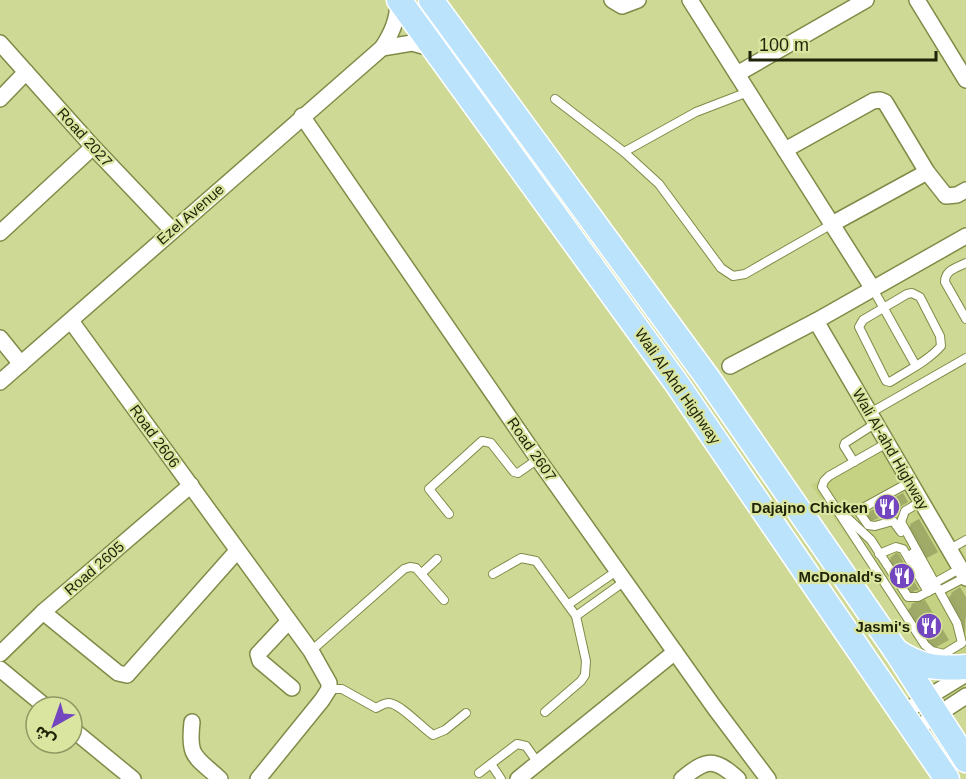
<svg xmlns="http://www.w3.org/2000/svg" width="966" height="779" viewBox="0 0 966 779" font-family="Helvetica,'Noto Sans Arabic',sans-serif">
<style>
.built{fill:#c5d284}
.shadow{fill:#0003}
.building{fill:#a0ab67}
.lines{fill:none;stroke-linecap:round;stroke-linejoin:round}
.lane-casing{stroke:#818b48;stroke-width:10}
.street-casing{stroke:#818b48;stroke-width:18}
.primary-casing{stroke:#fff;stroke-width:27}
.lane{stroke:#fff;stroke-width:8}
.street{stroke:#fff;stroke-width:15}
.primary{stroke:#bbe3fc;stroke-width:24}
.labels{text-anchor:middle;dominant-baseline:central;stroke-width:4.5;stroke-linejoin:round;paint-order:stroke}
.street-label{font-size:15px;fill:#1f2307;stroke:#dae6a0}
.poi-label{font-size:15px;font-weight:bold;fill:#1f2307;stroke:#dae6a0;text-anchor:end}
</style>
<rect width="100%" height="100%" fill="#cdd994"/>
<path class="built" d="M892,438L966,557V656L935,661L811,485Z"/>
<g class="shadow">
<path d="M903,505L870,522L865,517L868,514Z"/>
<path d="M911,525L936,551L922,562L904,531Z"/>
<path d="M891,559L915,590L908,597L884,565Z"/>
<path d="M952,594L966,600L965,634L945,601Z"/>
<path d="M914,604L947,639L930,652L905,613Z"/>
</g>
<g class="building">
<path d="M903,493L908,502L880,518L871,519L867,513Z"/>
<path d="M919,519L938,552L929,557L910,524Z"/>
<path d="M896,553L899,554L919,590L911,591L890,558Z"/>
<path d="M960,587L966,597V619L951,593Z"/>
<path d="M925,600L949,640L938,646H935L911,605L913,603Z"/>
</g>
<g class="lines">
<g class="lane-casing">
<g id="lane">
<path d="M555,99L624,152L659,184L721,268L733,276L745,274L832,224"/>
<path d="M624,152L696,112L748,92"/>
<path d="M966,263C956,268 945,270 945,282L966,319"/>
<path d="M873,289L916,366"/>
<path d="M912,293L920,297L940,336L941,346C928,361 907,371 890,382L886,381L859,327L863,320L907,294Z"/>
<path d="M870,413L966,358"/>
<path d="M887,443L829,476L824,481L822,487L925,645L932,651L944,654L962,643L957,623L901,522L905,511L922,501"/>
<path d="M854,462L844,446L845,443L876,423"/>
<path d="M841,512L871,540L908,597H918L937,587"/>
<path d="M449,514L429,489L482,441L491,443L514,472L518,473L538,459"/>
<path d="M901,532L893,521L875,526L868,525L859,512L861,509L910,482"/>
<path d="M950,549L966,540"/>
<path d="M913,553L933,589"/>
<path d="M879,554L896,547L903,549L928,592"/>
<path d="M422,573L437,559"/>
<path d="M493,574L521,558L536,561L576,616L586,661L585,675L581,681L545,712"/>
<path d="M936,582L961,568"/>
<path d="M941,590L966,577"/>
<path d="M569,604L618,570"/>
<path d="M576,616L625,581"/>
<path d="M311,651L404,569L410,567L416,568L444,600"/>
<path d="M329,689H342L376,708C380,706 384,703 389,703C401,704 422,728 433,735L445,730L466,713"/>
<path d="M491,764L501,779"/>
<path d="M479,773L517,744L526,746L538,763"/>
</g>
</g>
<g class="street-casing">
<g id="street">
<path d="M612,0L622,6L638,0"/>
<path d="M690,0L873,289"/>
<path d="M917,0L966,80"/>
<path d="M0,43L93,147L172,230"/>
<path d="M382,48L412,43L434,49"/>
<path d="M737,74L866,0"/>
<path d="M0,99L26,72"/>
<path d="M302,116L538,459L714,707L768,779"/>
<path d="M785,150L873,101L880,100L885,102L927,172L832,224"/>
<path d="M927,172L946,196L957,195L966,190"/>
<path d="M0,233L93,147"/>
<path d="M71,321L311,651L329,683V689L322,700L258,779"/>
<path d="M816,321L966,578"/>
<path d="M0,338L21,364"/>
<path d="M730,366L816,321L966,236"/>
<path d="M0,382L382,48C392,33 398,19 398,0"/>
<path d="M43,612L118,673L127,675L237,551"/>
<path d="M289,621L258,654L260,661L292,688"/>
<path d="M0,654L43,612L191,485"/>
<path d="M0,669L46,707"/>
<path d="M902,713L966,674"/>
<path d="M192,722C188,758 195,756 220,779"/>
<path d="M72,729L133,779"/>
<path d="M914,730L966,696"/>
<path d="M518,779L675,652"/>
<path d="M682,779C706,759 714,757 738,779"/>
</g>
</g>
<g class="primary-casing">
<g id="primary">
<path d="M399,0L675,381L947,779"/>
<path d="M431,0L707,377L896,651L966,760"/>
<path d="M896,651C920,667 937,669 966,667"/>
</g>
</g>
<use href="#lane" class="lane"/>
<use href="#street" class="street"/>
<use href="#primary" class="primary"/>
</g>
<defs>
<g id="restaurant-disc" transform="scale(1.35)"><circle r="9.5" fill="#7346bf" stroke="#dae6a0"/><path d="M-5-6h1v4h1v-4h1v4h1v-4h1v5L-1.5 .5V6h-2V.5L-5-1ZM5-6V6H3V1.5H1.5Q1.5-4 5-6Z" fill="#fff"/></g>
</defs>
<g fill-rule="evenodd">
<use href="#restaurant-disc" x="887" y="507"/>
<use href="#restaurant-disc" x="902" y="576"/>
<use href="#restaurant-disc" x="929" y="626"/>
</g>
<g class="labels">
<g class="street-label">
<text transform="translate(85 137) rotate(48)">Road 2027</text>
<text transform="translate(190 214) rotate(-41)">Ezel Avenue</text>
<text transform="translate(678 386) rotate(55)">Wali Al Ahd Highway</text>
<text transform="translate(155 436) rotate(54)">Road 2606</text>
<text transform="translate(532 449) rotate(55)">Road 2607</text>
<text transform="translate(891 449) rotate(60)">Wali Al-ahd Highway</text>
<text transform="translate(94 568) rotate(-41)">Road 2605</text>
</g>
<g class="poi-label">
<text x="868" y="507">Dajajno Chicken</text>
<text x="882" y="576">McDonald's</text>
<text x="910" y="626">Jasmi's</text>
</g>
</g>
<g transform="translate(54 725) rotate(220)"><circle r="28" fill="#dae6a0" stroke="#8f9863" stroke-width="1.5"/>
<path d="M0-4.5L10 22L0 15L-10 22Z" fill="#7346bf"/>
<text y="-9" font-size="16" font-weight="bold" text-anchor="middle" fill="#1f2307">ش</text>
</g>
<path d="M750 51v9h186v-9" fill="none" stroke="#1f2307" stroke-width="3"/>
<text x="759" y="51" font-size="18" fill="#1f2307" stroke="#dae6a0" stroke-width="4.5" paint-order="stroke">100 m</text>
</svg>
